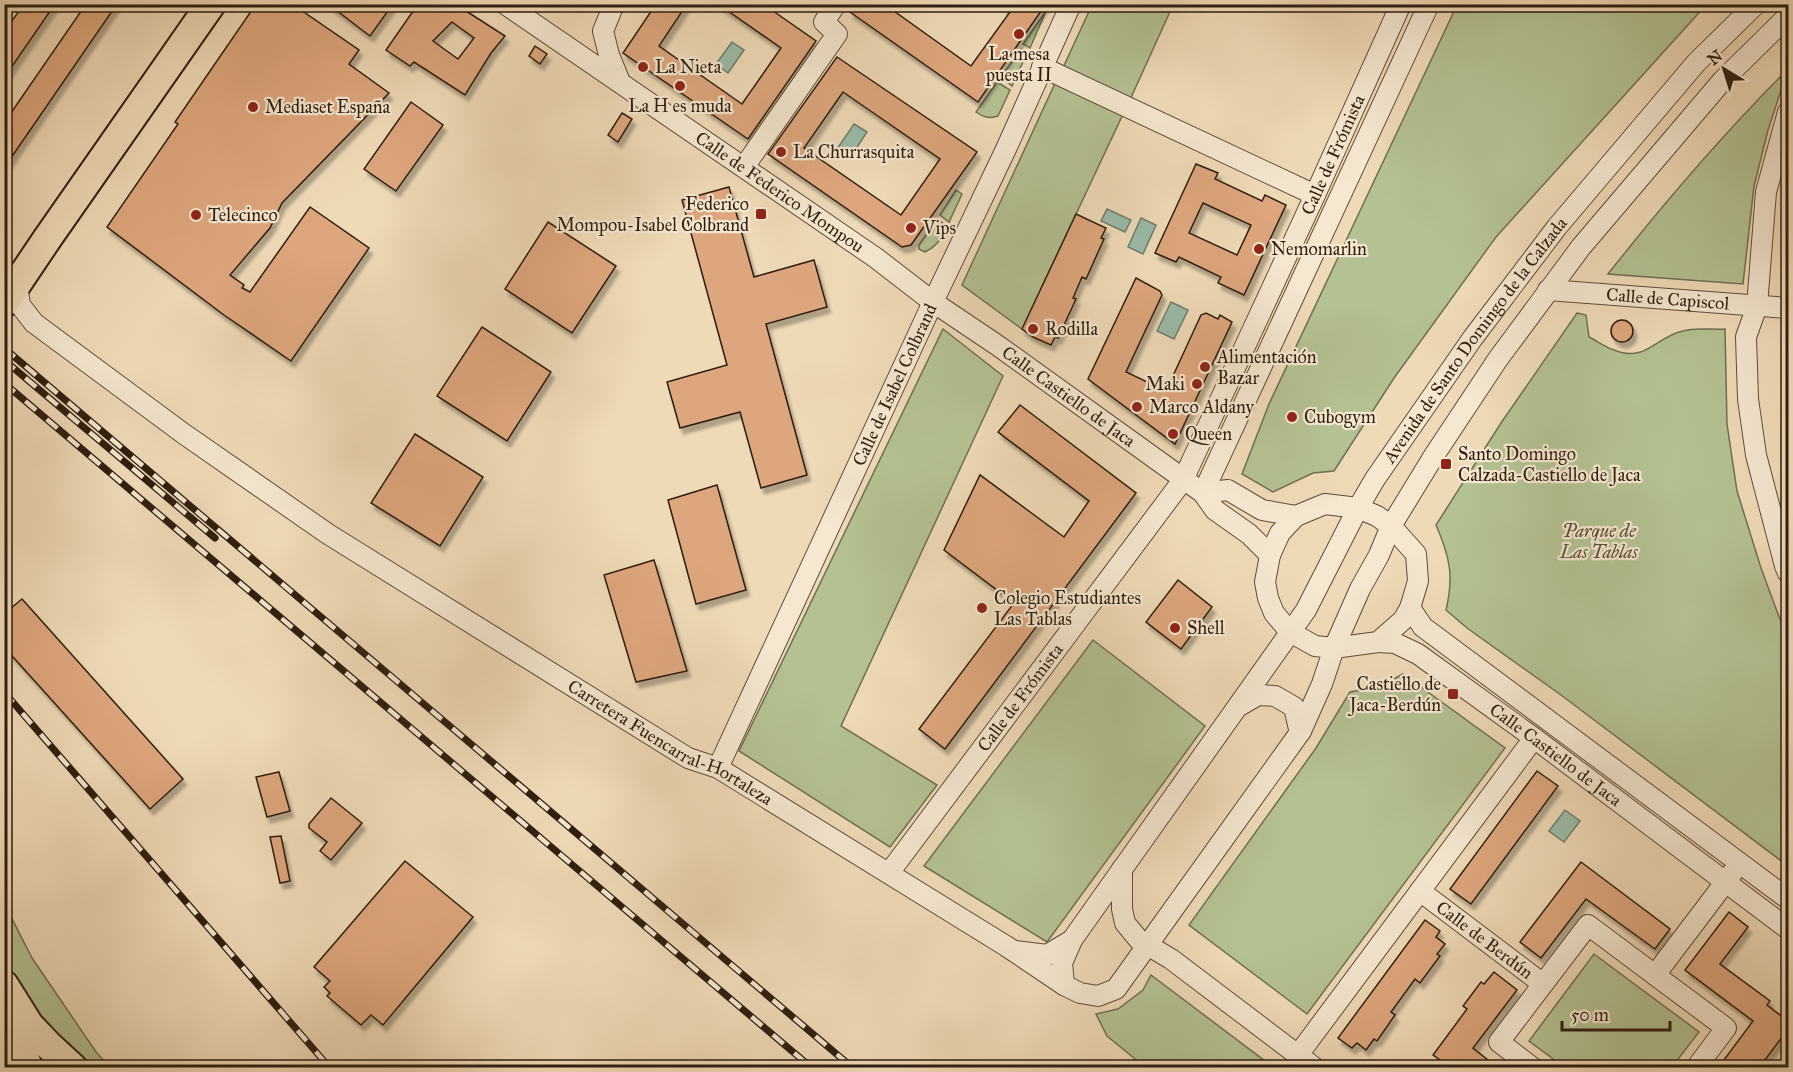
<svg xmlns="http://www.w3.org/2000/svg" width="1793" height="1072" viewBox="0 0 1793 1072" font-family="'IM FELL Great Primer',serif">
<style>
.green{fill:#b4c192;stroke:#716f50;stroke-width:1.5}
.water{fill:#9bbba9;stroke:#6f7c6b;stroke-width:1.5}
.building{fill:#dea67e;stroke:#2e1d0e;stroke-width:1.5;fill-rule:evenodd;filter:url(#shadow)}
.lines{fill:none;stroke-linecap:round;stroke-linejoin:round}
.minor-casing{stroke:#5e4c38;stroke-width:22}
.highway-casing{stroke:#2e1d0e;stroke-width:32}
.minor{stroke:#f5e7d0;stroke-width:20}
.highway{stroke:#efdab7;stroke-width:28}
.rail-casing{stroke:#2e1d0e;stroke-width:7}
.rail{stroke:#f5e7d0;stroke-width:4.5;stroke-dasharray:14;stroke-linecap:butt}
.poi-dot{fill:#8f2418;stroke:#f5e7d0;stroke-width:2}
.labels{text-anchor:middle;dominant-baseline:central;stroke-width:4.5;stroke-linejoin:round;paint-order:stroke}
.poi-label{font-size:18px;fill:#2e1d0e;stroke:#f5e7d0;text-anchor:start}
.street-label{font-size:18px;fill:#2e1d0e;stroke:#f5e7d0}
.park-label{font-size:18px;font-style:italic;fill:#564e36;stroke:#f5e7d0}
</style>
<defs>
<filter id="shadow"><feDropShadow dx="3.5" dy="6" stdDeviation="1.5" flood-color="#0004"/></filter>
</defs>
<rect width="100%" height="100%" fill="#efdab7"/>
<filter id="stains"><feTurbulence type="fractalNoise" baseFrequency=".00333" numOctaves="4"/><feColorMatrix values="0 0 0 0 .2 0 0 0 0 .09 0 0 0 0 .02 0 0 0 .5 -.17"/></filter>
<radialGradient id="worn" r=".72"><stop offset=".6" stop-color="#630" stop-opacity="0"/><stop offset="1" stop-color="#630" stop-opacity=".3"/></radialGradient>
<g class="green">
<path d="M1092,5H1173L1129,102L1062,70Z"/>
<path d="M1457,5H1706L1496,237L1394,378L1334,471L1313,473L1273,492L1242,474L1269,404Z"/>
<path d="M1046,11L1030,48L1023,44Z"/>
<path d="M1021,49L1027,53L1012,86L1001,77Z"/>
<path d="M1788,69L1768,130L1754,186L1743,284L1608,274C1664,203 1724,133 1788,69Z"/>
<path d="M1057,79L1124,112L1022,329L962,285Z"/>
<path d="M997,82L1010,90L998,116C989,119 983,117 976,112Z"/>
<path d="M956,190L962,194L949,222L940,215Z"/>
<path d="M937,219L947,226C942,238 937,246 925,252L919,249V245Z"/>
<path d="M1577,313L1586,315L1589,337C1597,341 1605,347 1614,350C1646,363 1655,337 1683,331C1695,327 1712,330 1725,329L1727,424L1737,491L1761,568L1781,622L1788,636V866L1561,695L1467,628L1446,610C1454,576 1450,557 1436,525L1501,423Z"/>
<path d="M943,329L1003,376L841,726L937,785L890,847L739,751Z"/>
<path d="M1093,640L1205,726L1047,942L924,866Z"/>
<path d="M1403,674L1505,748L1307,1014L1189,925L1316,748L1350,692L1378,687Z"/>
<path d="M4,903L32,958L96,1052L110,1067H5Z"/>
<path d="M1594,954L1699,1032L1672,1067H1564L1529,1041Z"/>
<path d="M1151,975L1273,1067H1145L1107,1036L1096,1014L1118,1009L1143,990Z"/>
</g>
<g class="water">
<path d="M732,42L744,50L728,73L716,64Z"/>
<path d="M854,124L867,132L850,158L837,149Z"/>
<path d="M1107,209L1131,220L1125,232L1101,221Z"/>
<path d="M1141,218L1156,225L1143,254L1128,247Z"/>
<path d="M1171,302L1188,310L1174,339L1157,331Z"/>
<path d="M1565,810L1580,821L1564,842L1549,831Z"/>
</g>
<g class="building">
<path d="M24,4H55L4,78V32Z"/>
<path d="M86,4H117L4,168V123Z"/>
<path d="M256,4H292L359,50L349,64L389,93L282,203L270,228L230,275L244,285L242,288L250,292L310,207L369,248L291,361L224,315L107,227L178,124L175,122Z"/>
<path d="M328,4H393L370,36Z"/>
<path d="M418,4H468L463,9L505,36L491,53L465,95L414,62L410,66L386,50ZM452,22L474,38L458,59L433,41Z"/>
<path d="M656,4H687L659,46L742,104L781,48L718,4H763L816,41L748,139L623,53Z"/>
<path d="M855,4H884L971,66L1010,12L1000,4H1046L978,102L850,12Z"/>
<path d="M535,46L547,54L540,64L529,56Z"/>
<path d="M837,57L977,152L911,245L902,247L768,154ZM843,92L940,159L901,215L804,148Z"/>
<path d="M411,102L443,125L396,191L364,169Z"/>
<path d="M622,113L632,119L618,142L608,135Z"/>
<path d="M1196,164L1218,173L1215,179L1262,201L1265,195L1286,205L1244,295L1218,283L1221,277L1179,257L1176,262L1155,253ZM1203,203L1251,225L1237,255L1189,233Z"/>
<path d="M729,187L754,277L814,260L827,307L766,324L807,475L761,488L740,412L680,428L667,382L727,365L682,200Z"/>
<path d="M1076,214L1106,228L1101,238L1104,239L1086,279L1082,277L1073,298L1076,299L1058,338L1055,337L1051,345L1033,337L1022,329Z"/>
<path d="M548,222L616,266L572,333L505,289Z"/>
<path d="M1136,278L1160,291L1162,295L1126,372L1166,391L1201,315L1206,313L1218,319L1220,315L1232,322L1175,444L1088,379Z"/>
<circle cx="1622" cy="331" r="11"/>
<path d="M482,327L551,372L507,441L437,396Z"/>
<path d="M1020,405L1136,493L945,749L919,729L1014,603L944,550L980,475L1064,537L1089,501L998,432Z"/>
<path d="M415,434L483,477L440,546L371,503Z"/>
<path d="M717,485L746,590L696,604L668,500Z"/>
<path d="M654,560L687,671L636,682L604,575Z"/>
<path d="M1178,580L1212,607L1181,649L1146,622Z"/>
<path d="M22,599L183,779L150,809L4,647V614Z"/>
<path d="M1537,771L1558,786L1471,904L1450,889Z"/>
<path d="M279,772L290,811L267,817L256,777Z"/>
<path d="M331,798L362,823L331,860L320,851L327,842L309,828V824Z"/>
<path d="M281,836L290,881L280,883L270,837Z"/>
<path d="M405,861L473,917L383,1025L371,1015L361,1025L327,996L330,993L324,987L330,981L314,967Z"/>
<path d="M1581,862L1670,929L1655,949L1586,899L1541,958L1520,942Z"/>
<path d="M1729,912L1748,927L1720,964L1770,1001L1767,1005L1788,1021V1029L1759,1068H1718L1753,1021L1685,970Z"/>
<path d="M1425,920L1440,931L1436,937L1445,944L1437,954L1440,956L1420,983L1415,979L1391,1012L1395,1015L1377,1041L1374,1039L1366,1050L1357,1043L1352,1048L1338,1038Z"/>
<path d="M1494,972L1517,990L1473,1048L1498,1068H1454L1447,1062L1446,1064L1433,1055L1467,1009L1463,1006L1481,982L1484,984Z"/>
</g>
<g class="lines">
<g class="minor-casing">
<g id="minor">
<path id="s1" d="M505,4L876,258L933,302L997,345L1203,493L1215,510L1249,534L1270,555"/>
<path d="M614,4L603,31L609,55L620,82"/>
<path d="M1042,67L1315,195"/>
<path d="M1788,112L1766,192L1757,306L1746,337L1748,399L1756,455L1785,566L1788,573"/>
<path d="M744,167L837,34L824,22L836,4"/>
<path id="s2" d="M17,285L20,305L34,323L184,434L328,534L688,758L718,768L1006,946L1064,985L1080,993L1098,996L1116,989L1301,731L1322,684L1334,648L1360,589L1379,555L1391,526L1435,454L1498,359L1581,247L1723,80L1788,16"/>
<path id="s3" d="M1548,290L1788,308"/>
<path d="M1203,493L1429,4"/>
<path d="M1203,493L1228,490L1262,510L1296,516"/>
<path d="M1410,608L1423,627L1788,899"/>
<path id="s4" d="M1378,642L1403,620L1410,608L1418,581L1416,554L1391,526L1377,516L1358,508L1325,504L1296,516L1280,533L1270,555L1265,582L1268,598L1274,613L1290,632L1315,646L1334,648L1378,642L1395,643L1418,654L1534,738L1788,929"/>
<path d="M1241,705L1258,695L1275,696L1294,707L1299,729L1301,731"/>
<path id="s5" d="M718,768L933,302L1006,149L1071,4"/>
<path d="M1122,869V909L1125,923L1139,940L1171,959L1315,1068"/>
<path id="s6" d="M889,873L1183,480L1315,195L1401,4"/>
<path id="s7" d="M1420,891L1543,984"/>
<path d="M1015,951L1047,955L1072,940"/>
<path d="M1655,975L1733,872"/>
<path id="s8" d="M1064,985L1062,963L1072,940L1306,610L1358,508L1375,479L1472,339L1557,227L1696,63L1756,4"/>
<path d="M1298,1055L1534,738"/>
<path d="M1533,1068L1499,1042L1588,925L1726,1028L1696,1068"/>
</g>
</g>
<g class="highway-casing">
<g id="highway">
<path d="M4,303L47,239L211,4"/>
<path d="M4,985L29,1025L48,1045L73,1068"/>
<path d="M4,1020L23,1052L28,1068"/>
</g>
</g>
<use href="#minor" class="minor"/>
<use href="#highway" class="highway"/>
<g class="rail-casing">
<g id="rail">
<path d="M4,348L853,1068"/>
<path d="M4,360L215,538"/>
<path d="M4,383L812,1068"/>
<path d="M4,692L330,1068"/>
</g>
</g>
<use href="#rail" class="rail"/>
</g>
<g class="poi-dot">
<circle cx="1019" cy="34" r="6"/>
<circle cx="643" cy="67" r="6"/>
<circle cx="680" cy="86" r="6"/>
<circle cx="253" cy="107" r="6"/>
<circle cx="781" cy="152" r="6"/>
<rect x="755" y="208" width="12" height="12" rx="3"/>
<circle cx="196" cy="215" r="6"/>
<circle cx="911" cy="228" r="6"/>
<circle cx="1259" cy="249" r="6"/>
<circle cx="1033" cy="329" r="6"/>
<circle cx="1205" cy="367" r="6"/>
<circle cx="1197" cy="384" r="6"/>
<circle cx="1137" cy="407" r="6"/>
<circle cx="1292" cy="417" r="6"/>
<circle cx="1173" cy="434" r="6"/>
<rect x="1440" y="458" width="12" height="12" rx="3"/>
<circle cx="982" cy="608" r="6"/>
<circle cx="1175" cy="628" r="6"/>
<rect x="1447" y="688" width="12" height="12" rx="3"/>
</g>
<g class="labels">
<g class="poi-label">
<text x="1019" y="54" text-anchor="middle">La mesa<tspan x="1019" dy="21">puesta II</tspan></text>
<text x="655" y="67">La Nieta</text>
<text x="680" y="106" text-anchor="middle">La H es muda</text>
<text x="265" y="107">Mediaset España</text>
<text x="793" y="152">La Churrasquita</text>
<text x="749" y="204" text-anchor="end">Federico<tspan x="749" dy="21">Mompou-Isabel Colbrand</tspan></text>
<text x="208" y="215">Telecinco</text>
<text x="923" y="228">Vips</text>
<text x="1271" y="249">Nemomarlin</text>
<text x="1045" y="329">Rodilla</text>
<text x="1217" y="357">Alimentación<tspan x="1217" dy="21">Bazar</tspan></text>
<text x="1185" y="384" text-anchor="end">Maki</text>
<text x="1149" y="407">Marco Aldany</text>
<text x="1304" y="417">Cubogym</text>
<text x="1185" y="434">Queen</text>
<text x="1458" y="454">Santo Domingo<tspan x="1458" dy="21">Calzada-Castiello de Jaca</tspan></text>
<text x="994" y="598">Colegio Estudiantes<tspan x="994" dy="21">Las Tablas</tspan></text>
<text x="1187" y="628">Shell</text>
<text x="1441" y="684" text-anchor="end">Castiello de<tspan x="1441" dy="21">Jaca-Berdún</tspan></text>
</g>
<g class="street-label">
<text stroke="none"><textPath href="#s6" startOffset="849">Calle de Frómista</textPath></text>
<text stroke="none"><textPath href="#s1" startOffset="333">Calle de Federico Mompou</textPath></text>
<text stroke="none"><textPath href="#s3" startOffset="120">Calle de Capiscol</textPath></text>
<text stroke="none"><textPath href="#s8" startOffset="771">Avenida de Santo Domingo de la Calzada</textPath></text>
<text stroke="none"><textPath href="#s5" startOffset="422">Calle de Isabel Colbrand</textPath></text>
<text stroke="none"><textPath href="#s1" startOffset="687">Calle Castiello de Jaca</textPath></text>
<text stroke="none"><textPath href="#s6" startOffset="219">Calle de Frómista</textPath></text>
<text stroke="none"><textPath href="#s2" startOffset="806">Carretera Fuencarral-Hortaleza</textPath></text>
<text stroke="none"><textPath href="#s4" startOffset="680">Calle Castiello de Jaca</textPath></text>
<text stroke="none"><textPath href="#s7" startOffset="81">Calle de Berdún</textPath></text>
</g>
<g class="park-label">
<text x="1599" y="531">Parque de<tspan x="1599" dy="21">Las Tablas</tspan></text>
</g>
</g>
<rect width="1793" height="1072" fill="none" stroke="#efdab7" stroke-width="24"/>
<rect x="6" y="6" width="1781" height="1060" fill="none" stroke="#2e1d0e" stroke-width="3"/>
<rect x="12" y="12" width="1769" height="1048" fill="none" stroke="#2e1d0e" stroke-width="1.5"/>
<g transform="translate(1724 69) rotate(322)" stroke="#f5e7d0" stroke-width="4.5" paint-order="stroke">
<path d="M0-4.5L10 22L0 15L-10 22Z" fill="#2e1d0e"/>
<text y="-9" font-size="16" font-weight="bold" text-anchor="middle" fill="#2e1d0e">N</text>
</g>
<path d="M1562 1021v9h108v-9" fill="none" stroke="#2e1d0e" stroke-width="3"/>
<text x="1571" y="1021" font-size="18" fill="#2e1d0e" stroke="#f5e7d0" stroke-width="4.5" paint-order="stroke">50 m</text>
<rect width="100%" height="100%" filter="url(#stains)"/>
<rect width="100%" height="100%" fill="url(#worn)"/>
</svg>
